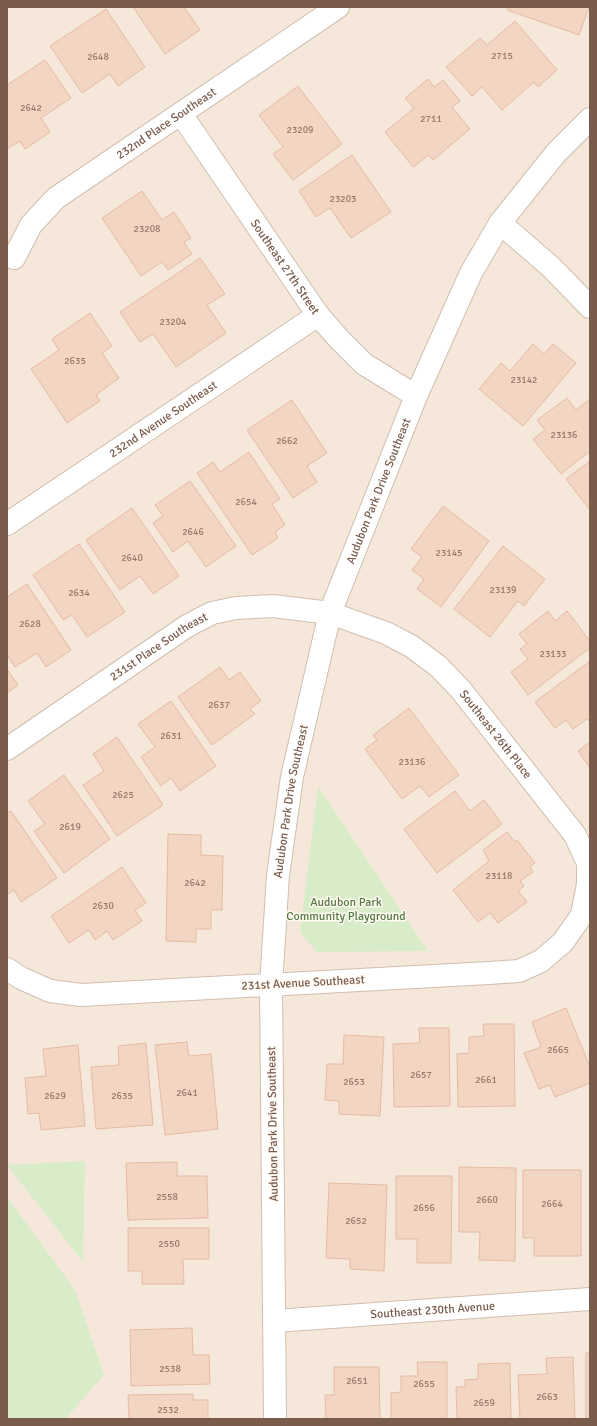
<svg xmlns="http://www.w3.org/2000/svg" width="597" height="1426" viewBox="0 0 597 1426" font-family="Signika,sans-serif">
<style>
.residential{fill:#f5e8da}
.green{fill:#d8ecc9}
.building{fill:#f3d5c3;stroke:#e6bba3}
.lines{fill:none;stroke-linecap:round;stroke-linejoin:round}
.street-casing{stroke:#d1beb0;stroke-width:24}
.street{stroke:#fff;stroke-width:22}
.labels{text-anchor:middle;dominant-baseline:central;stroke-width:3;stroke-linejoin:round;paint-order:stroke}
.number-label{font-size:10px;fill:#987a6a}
.street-label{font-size:12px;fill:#7a5c4d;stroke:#fffaf3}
.park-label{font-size:12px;fill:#537a41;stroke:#fffaf3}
</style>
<rect width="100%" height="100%" fill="#fdf6ec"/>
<path class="residential" d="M7,7H590V1419H45L7,1404Z"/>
<g class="green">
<path d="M318,786L428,951L317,952L300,932Z"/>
<path d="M85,1161L83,1262L7,1165Z"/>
<path d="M7,1197L75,1290L104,1375L65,1419H7Z"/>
</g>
<g class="building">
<path d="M133,7H187L185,8L200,30L165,54Z"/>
<path d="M508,7H589L579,35L507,10Z"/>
<path d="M106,9L145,67L118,86L110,74L82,93L50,46Z"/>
<path d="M515,21L557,70L538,87L534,82L502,110L482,87L472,96L446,67L480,38L487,45Z"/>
<path d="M45,60L71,98L41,118L50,132L25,149L20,141L8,148L7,146V85Z"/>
<path d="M428,79L434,87L443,80L460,101L452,107L470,129L433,160L429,155L413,167L385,132L414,108L405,98Z"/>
<path d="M298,86L342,144L293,180L273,154L283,147L259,115Z"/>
<path d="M352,155L391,212L351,238L330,208L316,217L299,191Z"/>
<path d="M142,191L162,220L174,212L191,238L184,242L192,254L168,270L162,262L141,276L102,218Z"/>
<path d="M200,258L225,294L207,305L226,333L176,367L153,334L140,342L120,312Z"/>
<path d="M90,313L112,346L102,353L119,378L96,395L100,401L67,423L31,369L59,350L52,339Z"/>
<path d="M533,344L544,354L553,344L576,363L523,426L479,389L501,363L510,371Z"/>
<path d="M567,398L576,410L590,399V451L561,474L533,439L545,430L537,420Z"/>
<path d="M292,400L327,453L307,466L317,482L293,498L247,430Z"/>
<path d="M249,452L280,499L272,504L285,525L275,532L278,538L252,555L197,473L213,462L220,472Z"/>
<path d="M590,461V510L566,479Z"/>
<path d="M190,481L236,546L206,567L188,541L173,552L153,523L163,516L155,505Z"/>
<path d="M443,506L489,541L441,607L417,589L424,579L412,570L422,557L411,549Z"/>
<path d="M132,508L179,576L153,594L140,576L120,590L86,540Z"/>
<path d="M79,544L125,612L87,637L72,615L63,620L33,575Z"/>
<path d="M503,546L545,579L524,606L518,601L490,637L454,609Z"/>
<path d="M27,584L71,650L46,667L37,653L15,667L7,655V597Z"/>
<path d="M548,611L555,621L567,611L590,641V648L528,695L511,672L528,659L520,649L527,644L519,634Z"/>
<path d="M590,661V722L587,719L573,729L566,720L555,728L535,702Z"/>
<path d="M220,667L229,680L240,672L261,701L250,709L255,714L212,745L178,697Z"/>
<path d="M7,669L18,685L7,693Z"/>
<path d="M171,701L216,766L180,791L171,778L161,786L141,757L155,747L138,724Z"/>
<path d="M409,708L459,775L429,797L420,786L402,799L365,749L377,740L373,735Z"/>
<path d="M117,737L163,805L117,836L83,785L104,771L93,754Z"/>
<path d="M590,742V768L578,751Z"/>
<path d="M64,775L110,839L64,873L34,831L45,824L28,801Z"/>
<path d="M455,791L470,811L484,800L502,824L437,873L404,829Z"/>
<path d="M11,811L57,878L21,902L14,890L7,895V813Z"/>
<path d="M507,832L515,842L517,840L535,863L530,866L533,872L520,881L524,886L518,891L527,902L498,923L490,913L478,922L453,890L489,861L483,850Z"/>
<path d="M168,834L201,835V855L223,856L222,910H211V929H196V942L166,941Z"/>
<path d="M122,867L146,903L135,910L142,921L113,940L107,931L95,940L89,930L69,943L51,916Z"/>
<path d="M566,1008L590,1067V1083L555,1097L550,1085L539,1089L524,1053L541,1047L532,1022Z"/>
<path d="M483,1024H514L515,1106L458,1107L457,1054L469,1053V1037L484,1036Z"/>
<path d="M419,1028H449L450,1106L394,1107L393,1044L420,1043Z"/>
<path d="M344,1035L384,1037L380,1116L339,1114V1101L325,1100L327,1064H343Z"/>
<path d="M187,1042L189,1056L211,1054L218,1129L165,1135L155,1045Z"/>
<path d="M146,1043L153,1125L96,1129L91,1067L119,1065L118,1046Z"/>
<path d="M78,1045L85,1126L41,1130L39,1113L28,1114L25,1078L46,1076L43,1049Z"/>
<path d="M177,1162V1176H207L208,1218L128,1220L126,1163Z"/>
<path d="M459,1167L516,1168L515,1261L479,1260L480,1232H459Z"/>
<path d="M523,1170H581V1256H534V1238H523Z"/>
<path d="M396,1176H452L451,1263H417V1239H396Z"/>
<path d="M329,1183L387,1185L384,1271L350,1269V1259L326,1258Z"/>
<path d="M128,1228H209V1259H183L184,1284H142V1271H128Z"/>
<path d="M192,1328L193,1355H209L210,1384L131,1386L130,1330Z"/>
<rect x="586" y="1353" width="4" height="66"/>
<path d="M573,1357L575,1419H520L518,1375L547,1374L546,1358Z"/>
<path d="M417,1362H447V1419H391V1393L401,1392V1376H418Z"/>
<path d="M510,1363L511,1419H457L456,1387H465V1380L478,1379V1364Z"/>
<path d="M334,1367H379L380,1419H326L325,1395H334Z"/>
<path d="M193,1394V1400H208V1419H129L128,1395Z"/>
</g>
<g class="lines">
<g class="street-casing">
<g id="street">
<path id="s1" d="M181,114L318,315L339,339L364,364L416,396"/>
<path d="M500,223L551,267L590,307"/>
<path id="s2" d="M14,258L31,225L56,198L338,7"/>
<path id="s3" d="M7,524L318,315"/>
<path id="s4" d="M7,749L187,626L212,613L236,608L273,606L330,613L386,633L411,646L438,666L461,690L575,835L588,863V884L582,915L563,942L541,961L519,971L489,973L81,995L50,991L21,978L7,969"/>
<path id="s5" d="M275,1321L590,1299"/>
<path id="s6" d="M275,1419L271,985L278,875L292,777L330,613L416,396L471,273L500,223L556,153L590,119"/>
</g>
</g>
<use href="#street" class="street"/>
</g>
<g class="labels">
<g class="number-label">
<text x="502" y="56">2715</text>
<text x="98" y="57">2648</text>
<text x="31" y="108">2642</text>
<text x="431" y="119">2711</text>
<text x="300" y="130">23209</text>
<text x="343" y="199">23203</text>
<text x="147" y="229">23208</text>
<text x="173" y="322">23204</text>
<text x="75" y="361">2635</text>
<text x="524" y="380">23142</text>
<text x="564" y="435">23136</text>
<text x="287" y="441">2662</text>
<text x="246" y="502">2654</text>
<text x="193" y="532">2646</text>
<text x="449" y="553">23145</text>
<text x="132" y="558">2640</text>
<text x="503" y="590">23139</text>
<text x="79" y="593">2634</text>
<text x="30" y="624">2628</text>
<text x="553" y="654">23133</text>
<text x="219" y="705">2637</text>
<text x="171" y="736">2631</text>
<text x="412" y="762">23136</text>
<text x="123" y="795">2625</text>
<text x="70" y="827">2619</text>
<text x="499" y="876">23118</text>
<text x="195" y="883">2642</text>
<text x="103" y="906">2630</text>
<text x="558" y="1050">2665</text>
<text x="421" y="1075">2657</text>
<text x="486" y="1080">2661</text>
<text x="354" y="1082">2653</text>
<text x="187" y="1093">2641</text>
<text x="55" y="1096">2629</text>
<text x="122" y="1096">2635</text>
<text x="167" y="1197">2558</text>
<text x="487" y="1200">2660</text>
<text x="552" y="1204">2664</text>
<text x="424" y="1208">2656</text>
<text x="356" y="1221">2652</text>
<text x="169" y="1244">2550</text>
<text x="170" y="1369">2538</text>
<text x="357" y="1381">2651</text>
<text x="424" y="1384">2655</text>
<text x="547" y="1397">2663</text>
<text x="484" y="1403">2659</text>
<text x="168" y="1410">2532</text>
</g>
<g class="street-label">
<text stroke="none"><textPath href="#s2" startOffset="207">232nd Place Southeast</textPath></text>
<text stroke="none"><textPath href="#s1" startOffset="185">Southeast 27th Street</textPath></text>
<text stroke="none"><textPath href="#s3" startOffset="188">232nd Avenue Southeast</textPath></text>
<text stroke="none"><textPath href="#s6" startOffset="943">Audubon Park Drive Southeast</textPath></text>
<text stroke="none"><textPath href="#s4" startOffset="183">231st Place Southeast</textPath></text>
<text stroke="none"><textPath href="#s4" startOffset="576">Southeast 26th Place</textPath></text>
<text stroke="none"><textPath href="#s6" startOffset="619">Audubon Park Drive Southeast</textPath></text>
<text transform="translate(303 983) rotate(-3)">231st Avenue Southeast</text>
<text transform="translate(273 1124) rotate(-91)">Audubon Park Drive Southeast</text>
<text stroke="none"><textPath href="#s5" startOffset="158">Southeast 230th Avenue</textPath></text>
</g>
<g class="park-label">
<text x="346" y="902">Audubon Park<tspan x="346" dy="14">Community Playground</tspan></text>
</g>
</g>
<rect width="597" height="1426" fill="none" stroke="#7a5c4d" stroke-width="16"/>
</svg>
